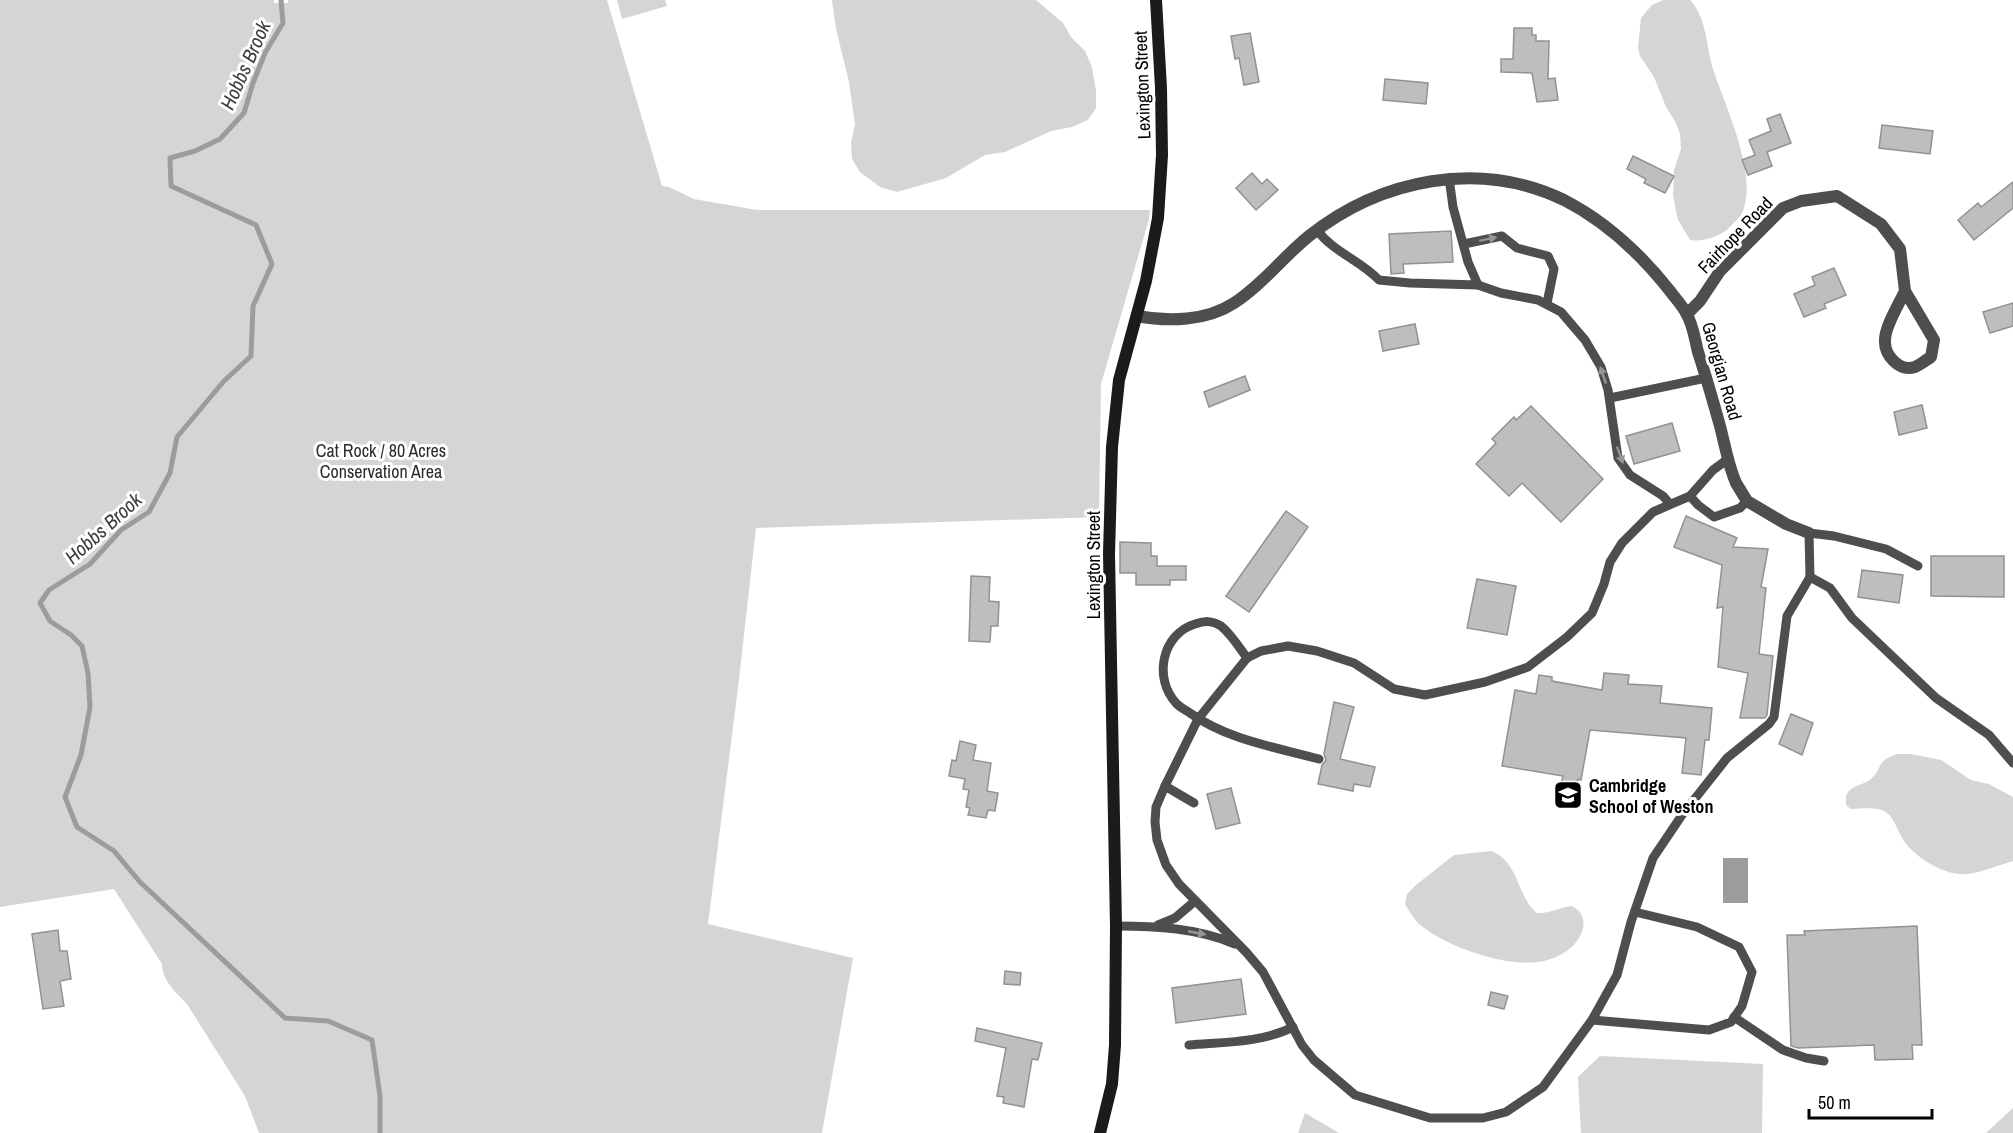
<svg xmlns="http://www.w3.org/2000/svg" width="2013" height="1133" viewBox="0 0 2013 1133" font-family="'Archivo Narrow',sans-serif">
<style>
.green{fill:#d5d5d5}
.water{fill:#9c9c9c}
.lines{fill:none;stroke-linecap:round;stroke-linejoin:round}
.stream{stroke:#9c9c9c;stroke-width:5}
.building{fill:#bebebe;stroke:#929292;stroke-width:1.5}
.lane{stroke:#4e4e4e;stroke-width:9}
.street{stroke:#4e4e4e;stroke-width:12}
.secondary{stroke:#1b1b1b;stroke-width:12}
.oneway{fill:#959595}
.labels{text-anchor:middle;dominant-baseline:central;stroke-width:6;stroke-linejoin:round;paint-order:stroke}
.street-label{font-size:18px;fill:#000;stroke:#fff}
.park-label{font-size:18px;fill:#2c2c2c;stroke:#fff}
.poi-label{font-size:18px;font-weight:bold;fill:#000;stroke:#fff;text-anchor:start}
.water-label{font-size:20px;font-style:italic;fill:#3d3d3d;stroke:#fff}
</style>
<rect width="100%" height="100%" fill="#fff"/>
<g class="green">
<path d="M0,0H274V3H288V0H607L662,186L669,187L694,199L757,210H1150L1149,219L1101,384L1099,517L756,528L738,688L708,924L853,958L822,1133H259L245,1096L187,1004C176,993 162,980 162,964L114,889L0,907Z"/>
<path d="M617,0H665L667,6L622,19Z"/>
<path d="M832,0H1036L1063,23L1071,37L1085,51L1092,67L1096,91V108L1088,120L1072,127L1051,131L1005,152L985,155L946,178L897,192L880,187L860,172L852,159L851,143L855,124L849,82L836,29Z"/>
<path d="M1663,0H1690C1707,18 1706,46 1713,69C1725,105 1758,175 1743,211C1741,217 1733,223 1729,228C1720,237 1702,242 1690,240L1678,220L1673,196L1674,170L1681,149L1680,134L1676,123L1666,107L1654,77L1640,56L1638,48L1641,18L1652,5Z"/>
<path d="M1898,754H1911L1941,760L1971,780L1989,784L2013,797V861C1999,865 1983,872 1968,874C1946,877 1916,858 1904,841C1898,833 1895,819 1887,813C1877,806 1863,809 1851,809L1846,805C1846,800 1845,795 1849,791C1854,785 1864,785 1871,779C1883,768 1876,760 1898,754Z"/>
<path d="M1491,851C1519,861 1517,897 1537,913C1550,914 1560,907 1572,906C1592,916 1583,939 1568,950C1560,956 1548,961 1538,962C1505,967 1443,946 1418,923C1413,918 1409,911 1405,904L1407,894L1416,885L1454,855Z"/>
<path d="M1600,1056L1763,1064L1762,1133H1581L1578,1077Z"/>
<path d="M2013,1108V1133H1986Z"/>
<path d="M1305,1113L1339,1133H1298Z"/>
</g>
<rect class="water" x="1723" y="858" width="25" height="45"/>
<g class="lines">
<path class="stream" d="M281,0L283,23L265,53L253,83L244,113L220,139L195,151L170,158L171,186L256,225L272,264L253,306L251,356L224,381L177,437L170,473L149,512L121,530L90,564L49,590L40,603L50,621L71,635L82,646L88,673L90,707L81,755L65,797L77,827L114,851L140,882L285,1018L328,1021L372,1040L380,1096V1133"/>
</g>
<g class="building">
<path d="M1514,28H1532V35H1536V41H1549L1548,79L1555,78L1558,100L1537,102L1532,73L1501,72V59H1513Z"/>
<path d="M1250,33L1259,82L1244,85L1239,58L1235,59L1231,36Z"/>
<path d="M1385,79L1428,83L1426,104L1383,100Z"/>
<path d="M1780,114L1791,143L1767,152L1772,166L1748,175L1742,160L1755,155L1749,140L1771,131L1767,119Z"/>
<path d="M1882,125L1933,131L1930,154L1879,148Z"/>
<path d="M1633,156L1674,176L1665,193L1644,183L1646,179L1627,169Z"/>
<path d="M1252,173L1262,184L1267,179L1278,190L1256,210L1236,188Z"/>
<path d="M2013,182V208L1974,240L1958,220L1978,203L1981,207Z"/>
<path d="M1451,231L1453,262L1403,264L1404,273L1391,274L1389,234Z"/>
<path d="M1834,268L1846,295L1824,304L1826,308L1804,317L1794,294L1815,285L1812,277Z"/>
<path d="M2013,303V326L1990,333L1983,312Z"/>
<path d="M1415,324L1419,344L1383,351L1379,331Z"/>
<path d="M1245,376L1250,390L1209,407L1204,392Z"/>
<path d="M1922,405L1927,428L1899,435L1894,412Z"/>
<path d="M1531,406L1603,479L1561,522L1522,483L1509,496L1476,464L1496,443L1492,439L1514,417L1516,420Z"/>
<path d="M1672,423L1680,451L1634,464L1626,436Z"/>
<path d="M1286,511L1308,527L1249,612L1226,596Z"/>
<path d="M1686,516L1737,538L1733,547L1768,549L1761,587L1766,588L1759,654L1773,656L1767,715L1765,718H1740L1748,673L1718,667L1723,607L1717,608L1722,565L1674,547Z"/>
<path d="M1120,542L1151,543V556H1157V566H1186V580H1170V585H1136V573H1120Z"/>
<path d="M1931,556H2004V597L1931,596Z"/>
<path d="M1862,570L1903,575L1899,603L1858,597Z"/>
<path d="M971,576L990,577L989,601L999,602L998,626H991L990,642L969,641Z"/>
<path d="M1477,579L1516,586L1507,635L1467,628Z"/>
<path d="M1604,673L1629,675L1628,684L1662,686L1660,703L1712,708L1709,740H1705L1701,775L1682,773L1686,738L1590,730L1581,780L1578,779L1570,808L1556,804L1563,776L1502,766L1515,690L1536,694L1539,675L1552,677V681L1602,690Z"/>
<path d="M1334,702L1354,707L1340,759L1375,767L1370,787L1354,784L1353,791L1318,784L1322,765L1326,760L1324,754Z"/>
<path d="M1791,714L1813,723L1802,755L1779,744Z"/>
<path d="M960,741L976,745L973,760L991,763L987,791L998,793L995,811L988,810L986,818L968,815L970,808L966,807L969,790L963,789L965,779L949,776L952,760L956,761Z"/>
<path d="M1231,788L1240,823L1216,829L1207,794Z"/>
<path d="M1917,926L1922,1045H1912L1913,1059L1875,1060L1874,1045L1798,1048L1791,1046L1787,935H1805L1804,931Z"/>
<path d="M58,930L60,951H67L71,979L60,981L64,1006L43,1009L32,934Z"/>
<path d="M1005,971L1021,973L1020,985L1004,984Z"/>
<path d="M1241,979L1246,1014L1176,1023L1172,988Z"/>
<path d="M1491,992L1508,996L1504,1009L1488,1005Z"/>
<path d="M977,1028L1042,1043L1038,1060L1032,1059L1024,1107L1003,1103L1004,1097L997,1096L1006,1048L975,1041Z"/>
</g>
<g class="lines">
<g class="lane">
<path d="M1449,178L1453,207L1468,262L1478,285"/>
<path d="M1317,230C1333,252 1360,260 1379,280L1410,283L1478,285L1501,293L1538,300L1561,312L1585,340L1601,367L1608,390L1618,458L1630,475L1663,496L1670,504"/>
<path d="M1464,244L1502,236L1517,248L1548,256L1554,269L1547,303"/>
<path d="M1610,398L1706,378"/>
<path d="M1690,496L1713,470L1728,459"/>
<path d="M1810,577L1830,588L1852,618L1936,698L1989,735L2013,763"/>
<path d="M1247,658C1239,647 1231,634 1221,626C1212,620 1204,621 1195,624C1162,634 1153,678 1176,703C1179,707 1186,710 1190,713C1228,740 1275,747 1319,759"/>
<path d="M1165,786L1198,719L1247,658L1261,651L1288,646L1317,651L1354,663L1394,689L1425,695L1485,682L1528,667L1567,637L1592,613L1604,584L1610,562L1622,543L1653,512L1690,496L1698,505L1714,517L1740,508L1747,501"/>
<path d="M1194,803L1165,786L1156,807L1155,822L1157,840L1166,865L1179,884L1246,952L1263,972L1302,1045L1314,1060L1355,1095L1430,1118H1483L1506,1112L1543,1087L1592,1020L1617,975L1631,922L1653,858L1682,815L1727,758L1769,724L1774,717L1787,616L1810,577L1809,533L1834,536L1886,549L1918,566"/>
<path d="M1158,925L1175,918L1195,901"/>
<path d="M1116,926C1155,926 1198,928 1235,944"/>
<path d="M1734,1017L1783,1050L1806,1058L1824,1061"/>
<path d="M1592,1020L1709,1030L1731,1022L1742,1006L1752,972L1739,947L1697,927L1635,912"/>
<path d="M1189,1045C1223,1042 1262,1043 1293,1027"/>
</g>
<g class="street">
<path d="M1687,314L1700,301L1720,271L1783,208L1801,201L1837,196L1881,224L1900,249L1905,291L1934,340L1931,357C1926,360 1920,365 1915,367C1899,372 1884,355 1885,340C1885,326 1899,304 1905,291"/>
<path d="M1137,316C1168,322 1207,321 1234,303C1262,285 1283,257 1309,236C1381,179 1479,159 1564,200C1607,222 1640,253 1670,291C1675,298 1682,305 1686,313C1693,324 1695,340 1698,352C1706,376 1713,401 1720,426C1725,445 1728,465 1736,483L1747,501L1786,524L1809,533"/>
</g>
<path class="secondary" d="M1100,1133L1112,1084L1115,1045L1116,926L1109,554L1112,447L1119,380L1146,281L1158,218L1162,155L1161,88L1156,0"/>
</g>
<defs><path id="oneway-solid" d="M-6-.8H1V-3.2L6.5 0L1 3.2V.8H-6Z" transform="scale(1.5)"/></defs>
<g class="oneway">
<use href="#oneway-solid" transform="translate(1488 239) rotate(-12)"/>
<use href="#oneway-solid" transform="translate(1603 375) rotate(-109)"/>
<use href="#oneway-solid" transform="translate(1620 455) rotate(70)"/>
<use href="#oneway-solid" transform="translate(1197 933) rotate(11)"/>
</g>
<defs>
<g id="school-square" transform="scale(1.5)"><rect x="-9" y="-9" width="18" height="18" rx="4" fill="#000" stroke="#fff"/><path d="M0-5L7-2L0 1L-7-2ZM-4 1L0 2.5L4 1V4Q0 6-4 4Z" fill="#fff"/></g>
</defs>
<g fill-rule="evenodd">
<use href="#school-square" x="1568" y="795"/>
</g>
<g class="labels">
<g class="street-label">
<text transform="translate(1142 85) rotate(-92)">Lexington Street</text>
<text transform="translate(1735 235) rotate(-46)">Fairhope Road</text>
<text transform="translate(1722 371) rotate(74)">Georgian Road</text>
<text transform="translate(1093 565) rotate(-90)">Lexington Street</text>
</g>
<g class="park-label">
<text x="381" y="450">Cat Rock / 80 Acres<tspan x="381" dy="21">Conservation Area</tspan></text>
</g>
<g class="poi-label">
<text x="1589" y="785">Cambridge<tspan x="1589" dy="21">School of Weston</tspan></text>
</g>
<g class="water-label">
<text transform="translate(245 65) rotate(-66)">Hobbs Brook</text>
<text transform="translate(103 528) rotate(-42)">Hobbs Brook</text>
</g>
</g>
<path d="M1809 1109v9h123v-9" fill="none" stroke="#000000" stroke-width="3"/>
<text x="1818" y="1109" font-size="18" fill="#000000" stroke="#ffffff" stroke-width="4.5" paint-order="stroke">50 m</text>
</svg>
